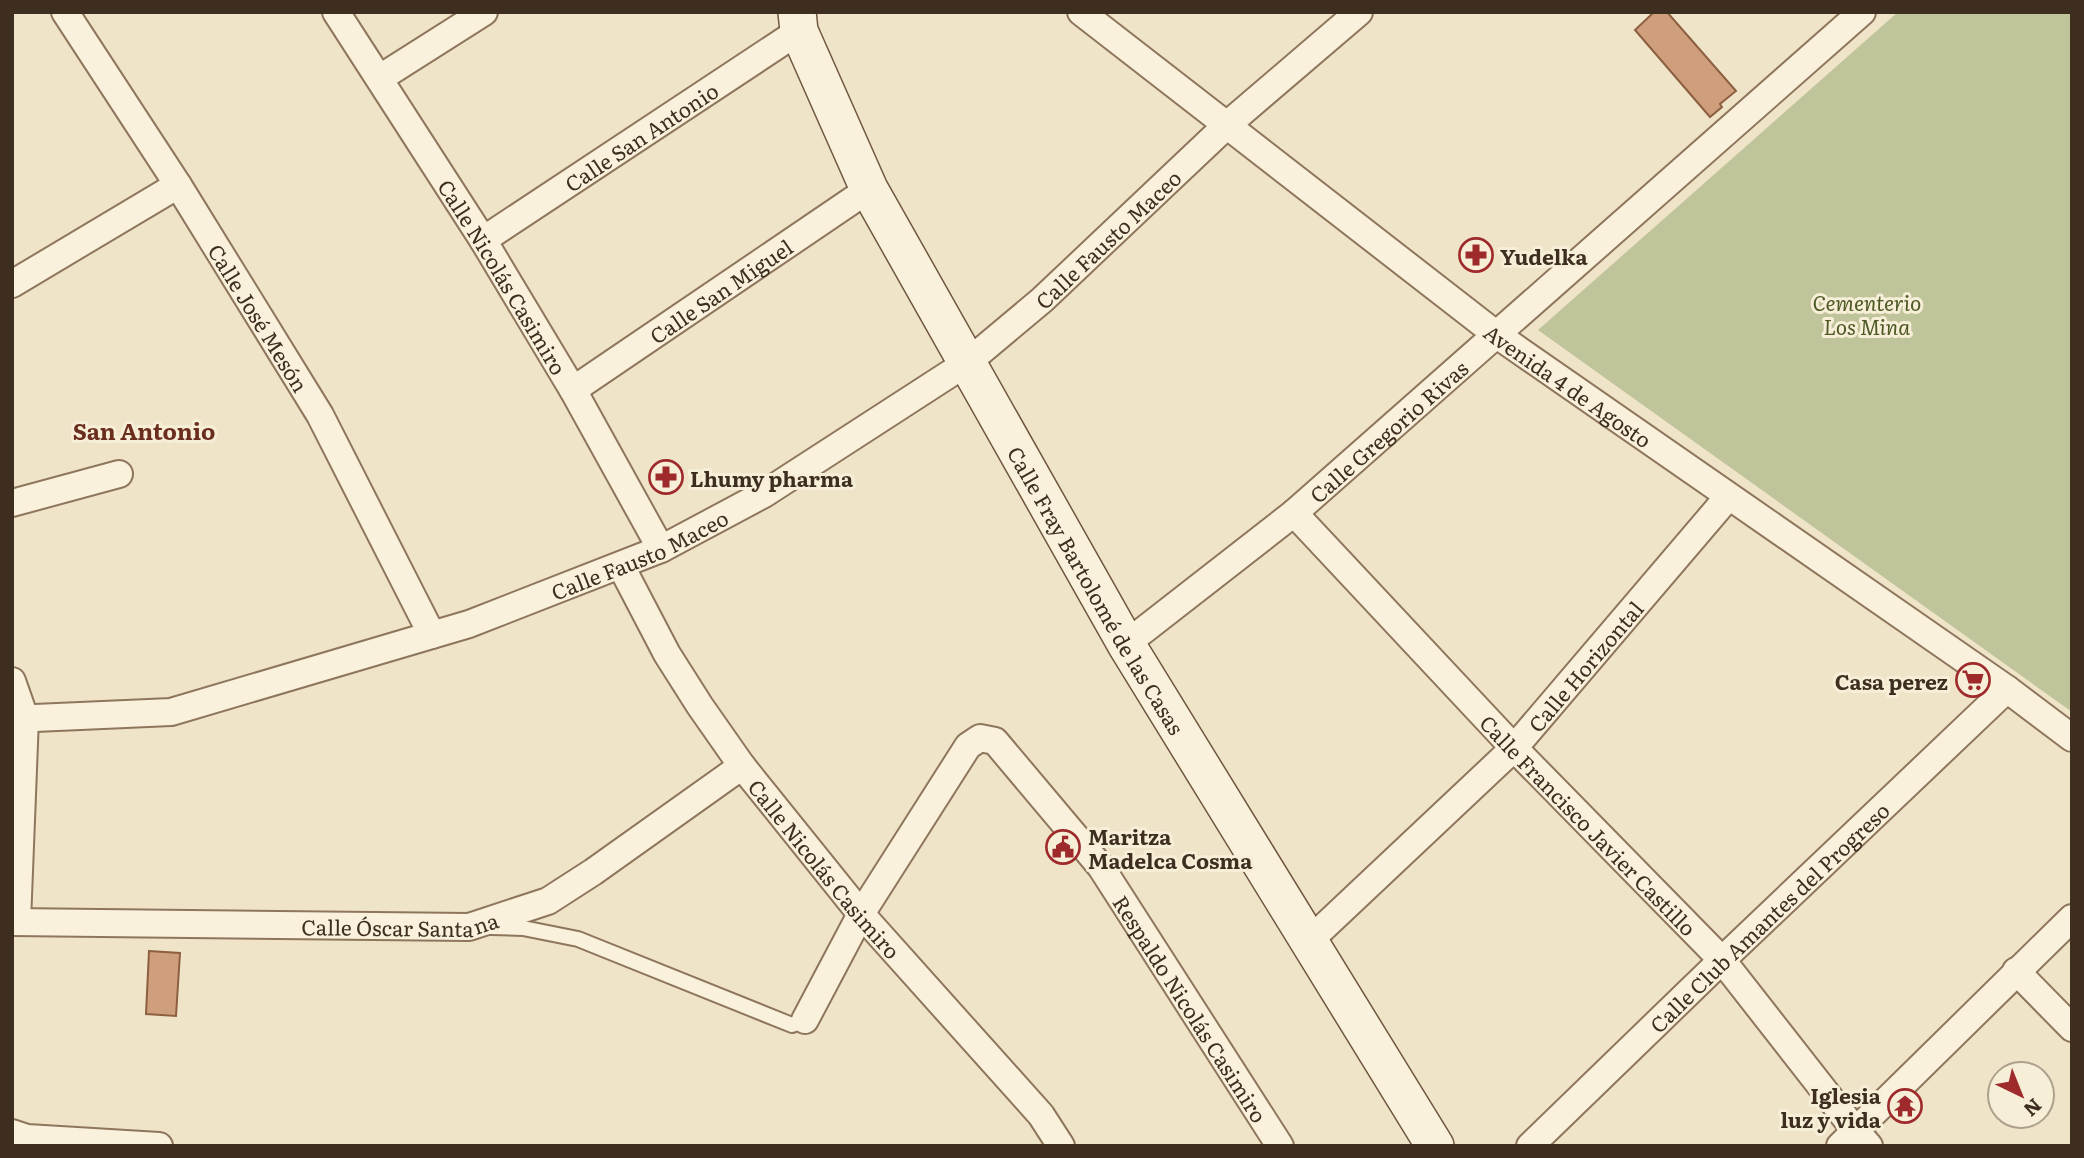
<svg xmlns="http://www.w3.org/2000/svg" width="2084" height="1158" viewBox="0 0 2084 1158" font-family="Literata,serif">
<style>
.cemetery{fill:#bfc49a}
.building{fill:#cf9f7d;stroke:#8d5f41;stroke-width:2}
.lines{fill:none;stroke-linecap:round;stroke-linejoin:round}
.lane-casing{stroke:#8d765c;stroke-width:18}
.street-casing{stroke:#8d765c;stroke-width:30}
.secondary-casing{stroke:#6f573f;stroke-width:40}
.lane{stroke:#faf1dc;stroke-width:14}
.street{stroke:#faf1dc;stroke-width:26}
.secondary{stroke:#faf1dc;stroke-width:37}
.labels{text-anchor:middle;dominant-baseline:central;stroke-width:6;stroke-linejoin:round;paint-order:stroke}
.street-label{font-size:21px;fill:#3d2e20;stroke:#f7eed8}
.poi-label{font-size:21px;font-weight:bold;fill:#3d2e20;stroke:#f7eed8;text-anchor:start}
.park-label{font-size:21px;font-style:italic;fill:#4d5a26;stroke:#f7eed8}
.neighbourhood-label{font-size:23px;font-weight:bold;fill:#6b2e1e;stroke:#f7eed8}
</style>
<rect width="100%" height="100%" fill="#f0e4c8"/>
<path class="cemetery" d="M1898,12H2072V712L1538,330Z"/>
<g class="building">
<path d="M1654,12H1667L1736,91L1720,104L1722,107L1710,117L1635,30Z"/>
<path d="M149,951L180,953L176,1016L146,1014Z"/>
</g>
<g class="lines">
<g class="lane-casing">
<path id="lane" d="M491,927L523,928L578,939L792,1025L805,1020"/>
</g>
<g class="street-casing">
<g id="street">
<path id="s1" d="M65,12L178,185L320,415L432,635"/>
<path id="s2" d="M336,12L483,240L573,390L661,549"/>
<path id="s3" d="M1081,12L1497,335L2007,689L2072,738"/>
<path d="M380,78L484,12"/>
<path id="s4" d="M483,240L799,31"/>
<path d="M12,284L178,185"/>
<path id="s5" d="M573,390L869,189"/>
<path d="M12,503L119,474"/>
<path id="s6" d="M1294,513L1514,748L1722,960L1855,1130L1869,1146"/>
<path id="s7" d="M621,566L667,654L700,706L742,766L861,914L1041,1115L1061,1146"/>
<path id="s8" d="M1126,644L1294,513L1862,12"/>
<path d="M12,681L25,718L17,922"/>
<path id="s9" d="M12,719L171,712L469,624L661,549L764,494L968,362L1042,300L1227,125L1359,12"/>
<path id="s10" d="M12,922L469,927L548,901L593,872L742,766"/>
<path id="s11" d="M1309,941L1514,748L1728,497"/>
<path d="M2016,971L2072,1028"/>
<path id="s12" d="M805,1020L861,914L968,746L980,738L995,741L1101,867L1280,1146"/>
<path d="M12,1133L27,1138L159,1146"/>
<path id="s13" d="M1530,1146L1722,960L2007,689"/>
<path d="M1840,1146L2072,918"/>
</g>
</g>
<g class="secondary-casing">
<g id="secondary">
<path id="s14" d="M797,12L799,31L869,189L1126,644L1435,1146"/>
</g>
</g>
<use href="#lane" class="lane"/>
<use href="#street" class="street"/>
<use href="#secondary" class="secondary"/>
</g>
<defs>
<g id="pharmacy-ring" transform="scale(1.75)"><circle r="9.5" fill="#f7eed8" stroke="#9e2a2b" stroke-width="1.5"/><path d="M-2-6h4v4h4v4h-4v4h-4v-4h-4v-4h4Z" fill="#9e2a2b"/></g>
<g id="supermarket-ring" transform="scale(1.75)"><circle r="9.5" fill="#f7eed8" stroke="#9e2a2b" stroke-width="1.5"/><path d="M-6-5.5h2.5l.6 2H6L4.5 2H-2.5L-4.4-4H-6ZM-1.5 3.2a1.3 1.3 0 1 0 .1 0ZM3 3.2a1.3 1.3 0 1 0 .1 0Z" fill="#9e2a2b"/></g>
<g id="civic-ring" transform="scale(1.75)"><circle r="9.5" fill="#f7eed8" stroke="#9e2a2b" stroke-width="1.5"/><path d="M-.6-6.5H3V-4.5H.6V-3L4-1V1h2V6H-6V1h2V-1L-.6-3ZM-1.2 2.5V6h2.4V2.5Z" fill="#9e2a2b"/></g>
<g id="temple-ring" transform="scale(1.75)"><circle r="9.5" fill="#f7eed8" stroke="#9e2a2b" stroke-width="1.5"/><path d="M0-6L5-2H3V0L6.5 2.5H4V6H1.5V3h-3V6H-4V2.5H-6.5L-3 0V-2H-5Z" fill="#9e2a2b"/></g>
</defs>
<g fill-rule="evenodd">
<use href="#pharmacy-ring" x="1476" y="255"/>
<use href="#pharmacy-ring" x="666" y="477"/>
<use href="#supermarket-ring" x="1973" y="680"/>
<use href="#civic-ring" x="1063" y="847"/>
<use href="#temple-ring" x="1905" y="1106"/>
</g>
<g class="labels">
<g class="street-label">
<text stroke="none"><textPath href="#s4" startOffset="189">Calle San Antonio</textPath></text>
<text stroke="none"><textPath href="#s9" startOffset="1222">Calle Fausto Maceo</textPath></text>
<text stroke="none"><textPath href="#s2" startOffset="313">Calle Nicolás Casimiro</textPath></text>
<text stroke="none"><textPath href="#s5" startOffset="178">Calle San Miguel</textPath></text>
<text stroke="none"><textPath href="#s1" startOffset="362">Calle José Mesón</textPath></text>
<text stroke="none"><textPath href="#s3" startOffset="614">Avenida 4 de Agosto</textPath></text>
<text stroke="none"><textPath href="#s8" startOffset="338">Calle Gregorio Rivas</textPath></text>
<text stroke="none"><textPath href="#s9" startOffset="654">Calle Fausto Maceo</textPath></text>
<text stroke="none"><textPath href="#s14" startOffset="653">Calle Fray Bartolomé de las Casas</textPath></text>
<text stroke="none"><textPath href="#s11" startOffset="390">Calle Horizontal</textPath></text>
<text stroke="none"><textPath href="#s6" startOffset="429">Calle Francisco Javier Castillo</textPath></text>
<text stroke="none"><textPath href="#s7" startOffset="366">Calle Nicolás Casimiro</textPath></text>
<text stroke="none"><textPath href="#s13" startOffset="331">Calle Club Amantes del Progreso</textPath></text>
<text stroke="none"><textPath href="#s10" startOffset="388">Calle Óscar Santana</textPath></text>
<text stroke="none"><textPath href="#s12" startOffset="681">Respaldo Nicolás Casimiro</textPath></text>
</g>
<g class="poi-label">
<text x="1500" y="255">Yudelka</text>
<text x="690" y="477">Lhumy pharma</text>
<text x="1948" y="680" text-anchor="end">Casa perez</text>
<text x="1088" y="835">Maritza<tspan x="1088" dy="24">Madelca Cosma</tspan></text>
<text x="1881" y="1094" text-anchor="end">Iglesia<tspan x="1881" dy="24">luz y vida</tspan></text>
</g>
<g class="park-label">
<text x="1867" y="301">Cementerio<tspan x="1867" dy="24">Los Mina</tspan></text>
</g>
<g class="neighbourhood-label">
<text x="144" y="430">San Antonio</text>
</g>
</g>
<rect width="2084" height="1158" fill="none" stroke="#3d2e20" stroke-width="28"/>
<g transform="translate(2021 1095) rotate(137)"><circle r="33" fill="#f7eed8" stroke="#ada18e" stroke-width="2"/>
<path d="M0-5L12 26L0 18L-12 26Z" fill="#9e2a2b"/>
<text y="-10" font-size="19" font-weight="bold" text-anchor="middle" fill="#3d2e20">N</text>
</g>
</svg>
